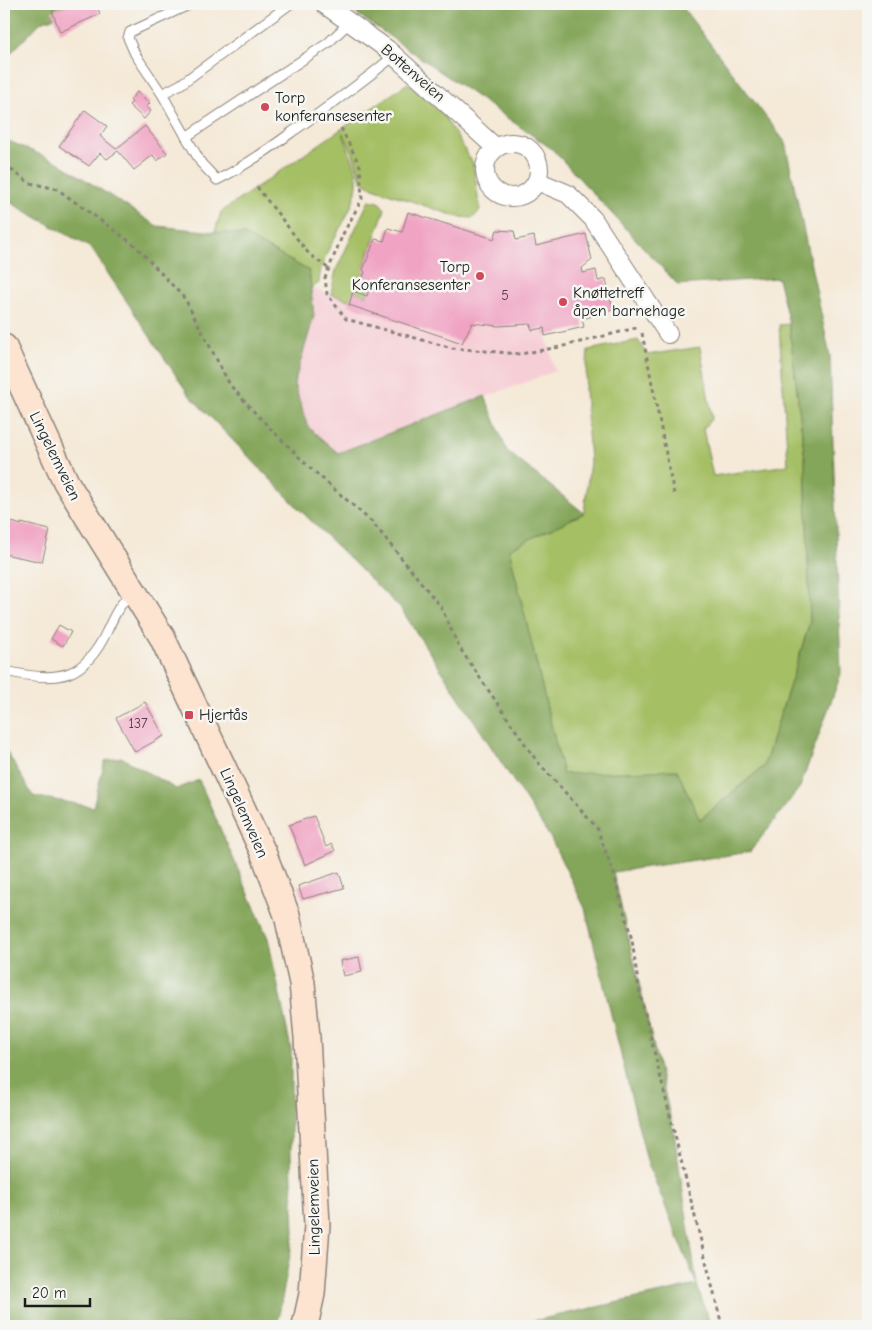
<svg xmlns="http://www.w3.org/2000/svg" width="872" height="1330" viewBox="0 0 872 1330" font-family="'Comic Neue',sans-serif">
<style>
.built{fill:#f6cfd6}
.green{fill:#a5bf65;stroke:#606e40}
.forest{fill:#84a65a;stroke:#50613b}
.building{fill:#f0a3c3}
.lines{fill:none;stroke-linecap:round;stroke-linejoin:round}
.service-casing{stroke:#88827a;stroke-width:11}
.minor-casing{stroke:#88827a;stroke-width:20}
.secondary-casing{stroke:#88827a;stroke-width:28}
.path{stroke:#88827a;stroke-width:3;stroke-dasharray:4 4;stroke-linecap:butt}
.service{stroke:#fff;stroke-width:9}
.minor{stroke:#fff;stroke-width:18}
.secondary{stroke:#fde4d1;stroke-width:25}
.poi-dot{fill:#d1495b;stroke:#f6f6f2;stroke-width:2}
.labels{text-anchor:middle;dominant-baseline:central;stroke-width:5;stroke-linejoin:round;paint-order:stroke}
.number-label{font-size:14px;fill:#513e46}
.street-label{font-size:16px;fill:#1c1c1c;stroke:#f6f6f2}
.poi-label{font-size:16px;fill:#1c1c1c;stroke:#f6f6f2;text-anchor:start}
</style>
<rect width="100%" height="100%" fill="#f6f6f2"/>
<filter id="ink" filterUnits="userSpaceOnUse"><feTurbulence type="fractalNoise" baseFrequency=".02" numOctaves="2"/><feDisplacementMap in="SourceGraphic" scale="10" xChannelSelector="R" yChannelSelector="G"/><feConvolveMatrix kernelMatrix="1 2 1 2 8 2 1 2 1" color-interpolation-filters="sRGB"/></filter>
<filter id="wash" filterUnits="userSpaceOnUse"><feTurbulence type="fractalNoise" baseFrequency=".0096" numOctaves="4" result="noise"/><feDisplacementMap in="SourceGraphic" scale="20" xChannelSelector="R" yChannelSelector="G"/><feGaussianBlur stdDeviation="1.12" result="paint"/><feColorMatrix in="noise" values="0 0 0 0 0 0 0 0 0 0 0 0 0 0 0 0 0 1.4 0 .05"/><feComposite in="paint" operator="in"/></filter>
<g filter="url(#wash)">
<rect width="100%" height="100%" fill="#f5e9d7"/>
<path class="built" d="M311,288L351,301L349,305L462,343L472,323L498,326L530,324L532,330L544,328L555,371L338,453L308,427L294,384L314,316Z"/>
<g class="green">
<path d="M408,83L441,111L473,163L480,211L473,218L458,217L373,188L361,180L353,153L343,133C347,148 359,169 357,185C353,220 320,248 319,283L311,288L309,271L244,235L215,232L221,212Z"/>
<path d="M369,200L379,202L385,209L363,270L365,272L361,282L370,285L367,296L354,291L351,301L331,294L336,270Z"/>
<path d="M789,324L805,459L810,622L764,766L699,820L677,770L563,775L509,549L584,513L590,461L585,390L588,350L638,340L647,355L700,347L712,418L703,429L713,476L788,465L779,325Z"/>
</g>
<g class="forest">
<path d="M4,4H93L41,22L7,57L4,102Z"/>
<path d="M343,4H680L785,142L830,356L841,674L800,787L750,852L613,872L674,1133L697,1285L711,1326H510L697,1285L647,1161L585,908L550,837L401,609L303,513L189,395L91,248L4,199V139L58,162L157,226L244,235L309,271L314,316L294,384L308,427L338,453L485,396L507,451L584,513L509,549L563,774L677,770L700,820L764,766L810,622L805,459L789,324L778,278L678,285L552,149Z"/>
<path d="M4,747L33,796L93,807L105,761L121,757L176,789L199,780L268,938L291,1049V1155L294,1233L277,1326H4Z"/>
</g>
<g id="blocks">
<g class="building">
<path d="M69,4H96L100,14L60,32L52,11Z"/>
<path d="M137,92L150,103L146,107L151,111L144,119L129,105L132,102L130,100Z"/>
<path d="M85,110L107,126L100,136L116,149L145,126L167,153L157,161L153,155L134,170L118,151L107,159L100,153L89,166L59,146Z"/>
<path d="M408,212L494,239L497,230L514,231L516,240L534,236L536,246L586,234L592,260L582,268L583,273L596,270L598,281L606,279L613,310L582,319L584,327L545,336L544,328L532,330L530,324L498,326L472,323L462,343L349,305L353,291L367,296L370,285L361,282L365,272L363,270L375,239L384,241L388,228L402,232Z"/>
<path d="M4,519L21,525V523L50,530L42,562L4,554Z"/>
<path d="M59,625L71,632L63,646L51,639Z"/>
<path d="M145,702L164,736L135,752L116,718Z"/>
<path d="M314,816L326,847L332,844L335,851L305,865L289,825Z"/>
<path d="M339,872L344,888L303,899L298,886Z"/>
<path d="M359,957L362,972L343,976L340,961Z"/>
</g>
</g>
</g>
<g filter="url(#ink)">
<use href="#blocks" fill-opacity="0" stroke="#88827a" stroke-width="1"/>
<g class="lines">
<g class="service-casing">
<g id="service">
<path d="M191,4L130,32L128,38L135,54L162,94L181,84L290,4"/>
<path d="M162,94L201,163L217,180C244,167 268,150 292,132C327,108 361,83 394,56"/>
<path d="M186,137L328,43L350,22"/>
<path d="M10,672C59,683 85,678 107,631C114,616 120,602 133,593"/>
</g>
</g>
<g class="minor-casing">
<g id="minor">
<path d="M324,4L387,49L496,148"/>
<circle cx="512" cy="170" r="27"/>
<path d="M537,181L568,194L593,219L668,334"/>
</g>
</g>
<g class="secondary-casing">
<path id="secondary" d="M4,347L66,482L162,637L263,852L287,915L302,983L307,1037L317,1225L312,1294L305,1326"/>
</g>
<g class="path">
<path d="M341,128L360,166L362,199L343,234L325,278L327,294L346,319L452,348L520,354L560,347L640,327"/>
<path d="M4,165L30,183L57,189L136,246L185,299L230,385L257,415L308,466L373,523L441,607L459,647L536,760L597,828L613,872L632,940L639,990L722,1326"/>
<path d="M257,187L309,254L329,269"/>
<path d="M642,333L674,494"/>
</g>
<use href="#service" class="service"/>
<use href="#minor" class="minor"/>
<use href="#secondary" class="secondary"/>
</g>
</g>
<g class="poi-dot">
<circle cx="265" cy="107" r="5"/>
<circle cx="480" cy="276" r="5"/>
<circle cx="563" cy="302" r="5"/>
<rect x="184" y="710" width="10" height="10" rx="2.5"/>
</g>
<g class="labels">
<g class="number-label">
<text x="505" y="295">5</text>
<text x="138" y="723">137</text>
</g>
<g class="street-label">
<text transform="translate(413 73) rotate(41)">Bottenveien</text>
<text transform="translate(55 456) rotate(64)">Lingelemveien</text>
<text transform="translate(244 813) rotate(66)">Lingelemveien</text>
<text transform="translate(314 1207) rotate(-91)">Lingelemveien</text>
</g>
<g class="poi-label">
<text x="275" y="98">Torp<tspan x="275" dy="18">konferansesenter</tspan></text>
<text x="470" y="267" text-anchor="end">Torp<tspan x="470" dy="18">Konferansesenter</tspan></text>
<text x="573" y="293">Knøttetreff<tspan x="573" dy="18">åpen barnehage</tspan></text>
<text x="199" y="715">Hjertås</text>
</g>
</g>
<rect width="872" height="1330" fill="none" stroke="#f6f6f2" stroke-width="20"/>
<path d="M25 1298v8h65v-8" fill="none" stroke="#1c1c1c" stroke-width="2.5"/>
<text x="32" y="1298" font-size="15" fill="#1c1c1c" stroke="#f6f6f2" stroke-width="4" paint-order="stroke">20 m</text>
</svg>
